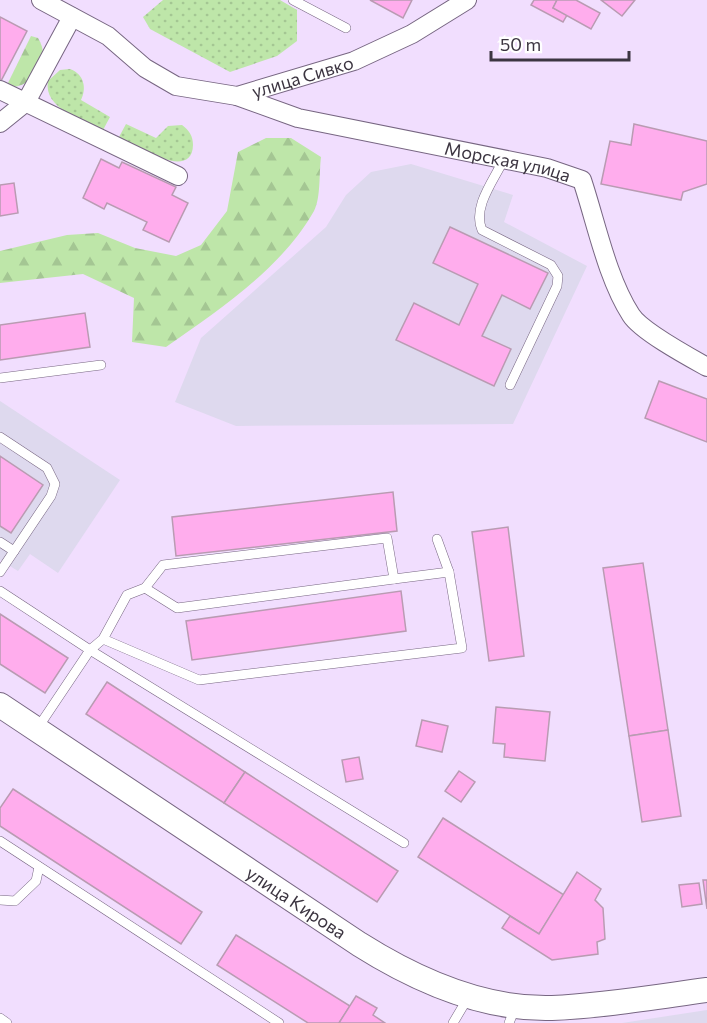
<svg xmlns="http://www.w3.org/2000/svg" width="707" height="1023" viewBox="0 0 707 1023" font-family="Commissioner,sans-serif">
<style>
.education{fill:#ded9ee}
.grass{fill:url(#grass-dots)}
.forest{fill:url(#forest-firs)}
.building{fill:#ffaded;stroke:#b99bb2;stroke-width:1.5}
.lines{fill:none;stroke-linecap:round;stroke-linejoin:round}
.service-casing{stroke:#776682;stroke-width:10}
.minor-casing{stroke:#776682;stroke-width:20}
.tertiary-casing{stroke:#776682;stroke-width:26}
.service{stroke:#fff;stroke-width:9}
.minor{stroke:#fff;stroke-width:18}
.tertiary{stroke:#fff;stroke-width:24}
.labels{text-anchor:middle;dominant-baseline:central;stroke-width:5;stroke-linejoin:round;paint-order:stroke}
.street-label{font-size:18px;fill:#3c3541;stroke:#fff}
</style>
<defs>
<pattern id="grass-dots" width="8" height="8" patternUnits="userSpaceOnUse" patternTransform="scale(1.5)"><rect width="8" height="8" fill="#bee6a9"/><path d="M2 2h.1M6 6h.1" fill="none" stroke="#a4c693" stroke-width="1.8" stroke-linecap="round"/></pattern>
<pattern id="forest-firs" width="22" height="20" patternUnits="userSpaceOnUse" patternTransform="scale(1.5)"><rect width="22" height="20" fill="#bee6a9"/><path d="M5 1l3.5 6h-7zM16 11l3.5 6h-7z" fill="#a4c693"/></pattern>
</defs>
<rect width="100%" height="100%" fill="#f1defe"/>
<g class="education">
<path d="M411,164L513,195L504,222L587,266L513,424L236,426L175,402L201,338L326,227L346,195L371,172Z"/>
<path d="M0,401L120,480L58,573L30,554L18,571L0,560Z"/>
<path d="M707,1010V1023H622Z"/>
</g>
<g class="grass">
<path d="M163,0H280L297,10V41L277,56L230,72L150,29L143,17Z"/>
<path d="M70,69C84,74 87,88 81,100L110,117L103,130C83,119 43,109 48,81L60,70Z"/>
<path d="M126,124L156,138L168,126L182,125C189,130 193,136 193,145C192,183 133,144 119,137Z"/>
</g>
<g class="forest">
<path d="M31,36L38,38C53,61 32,90 6,87Z"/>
<path d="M266,138H291L321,157C319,172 321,198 314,211C281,269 219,310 166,347L132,342L134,298L83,274L0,283V251L67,235L98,233L135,248L176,256L201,245L227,211L238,152Z"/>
</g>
<g class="building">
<path d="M370,0H412L403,18Z"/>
<path d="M534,0H557L553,8L567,15L563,22L531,5Z"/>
<path d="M557,0H576L600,13L591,29L553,8Z"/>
<path d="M601,0H635L622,16Z"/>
<path d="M0,17L27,31L0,83Z"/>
<path d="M634,124L707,141V184L683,192L681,200L601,184L610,141L631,145Z"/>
<path d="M101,159L119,168L122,162L176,187L172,195L188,203L169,242L143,230L147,222L107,203L104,209L83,198Z"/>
<path d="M14,183L18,213L0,216V185Z"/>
<path d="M450,227L548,273L530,309L502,295L482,336L511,349L494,386L396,340L414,303L459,325L478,284L433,263Z"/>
<path d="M85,313L90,347L0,360V325Z"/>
<path d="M659,381L707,399V442L645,418Z"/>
<path d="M0,456L43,485L11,533L0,526Z"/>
<path d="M393,492L397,531L176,556L172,517Z"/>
<path d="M508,527L524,656L489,661L472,532Z"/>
<path d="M643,563L668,730L629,736L603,568Z"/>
<path d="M401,591L406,631L192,660L186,621Z"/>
<path d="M0,614L68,658L45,693L0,664Z"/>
<path d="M107,682L245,772L224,803L86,714Z"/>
<path d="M496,707L550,712L545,761L504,757L505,744L493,743Z"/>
<path d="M422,720L448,726L442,752L416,746Z"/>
<path d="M668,730L681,816L642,822L629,736Z"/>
<path d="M359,757L363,779L346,782L342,760Z"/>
<path d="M459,771L475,782L461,802L445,791Z"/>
<path d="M245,772L398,871L377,902L224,803Z"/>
<path d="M13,789L202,912L181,944L0,826V808Z"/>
<path d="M443,818L564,895L539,934L418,857Z"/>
<path d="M577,872L601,889L595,900L603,908L605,939L597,942L598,954L552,960L502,928L510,916L539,934Z"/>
<path d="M703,880H707V909Z"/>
<path d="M699,883L702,904L682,907L679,885Z"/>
<path d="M236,935L350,1006L339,1023H308L217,965Z"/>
<path d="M356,996L377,1008L373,1015L385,1023H339Z"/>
</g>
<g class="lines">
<g class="service-casing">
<g id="service">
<path d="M293,0L346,28"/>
<path d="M504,159C494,180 472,207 482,230L551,265L558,276L557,286L510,385"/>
<path d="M0,378L101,365"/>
<path d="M0,437L47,468L55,484L51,496L0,572"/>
<path d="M437,539L449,572"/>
<path d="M0,542L14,551"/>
<path d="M145,588L177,608L394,579"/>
<path d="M0,591L90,650L37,729"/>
<path d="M103,639L199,680L462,648L449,572L394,579L387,538L163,565L145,588L127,595L103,639L90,650L404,843"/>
<path d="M0,841L279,1023"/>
<path d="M0,900L15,901L36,881L39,867"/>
<path d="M0,1018L7,1023"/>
<path d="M453,1023L469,996"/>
<path d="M509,1023L515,1008"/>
</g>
</g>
<g class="minor-casing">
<g id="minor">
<path id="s1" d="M41,0L108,36L145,68L176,86L237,96L354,61L412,34L467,0"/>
<path d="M0,90L178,176"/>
<path id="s2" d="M237,96L298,118L547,168L582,180C596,222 607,278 631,315C641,331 689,357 707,367"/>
<path d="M0,123L26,102L72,17"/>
</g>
</g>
<g class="tertiary-casing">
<g id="tertiary">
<path id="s3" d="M0,705L359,944C416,980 483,1010 552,1008C603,1006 656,997 707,990"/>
</g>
</g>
<use href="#service" class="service"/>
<use href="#minor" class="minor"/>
<use href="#tertiary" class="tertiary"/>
</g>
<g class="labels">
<g class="street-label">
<text stroke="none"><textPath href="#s1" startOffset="291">улица Сивко</textPath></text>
<text stroke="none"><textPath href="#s2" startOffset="279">Морская улица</textPath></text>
<text stroke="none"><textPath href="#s3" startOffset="356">улица Кирова</textPath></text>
</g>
</g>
<path d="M491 51v9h138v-9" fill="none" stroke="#3c3541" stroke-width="3"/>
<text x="500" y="51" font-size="18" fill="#3c3541" stroke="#ffffff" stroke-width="4.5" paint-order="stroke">50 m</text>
</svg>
